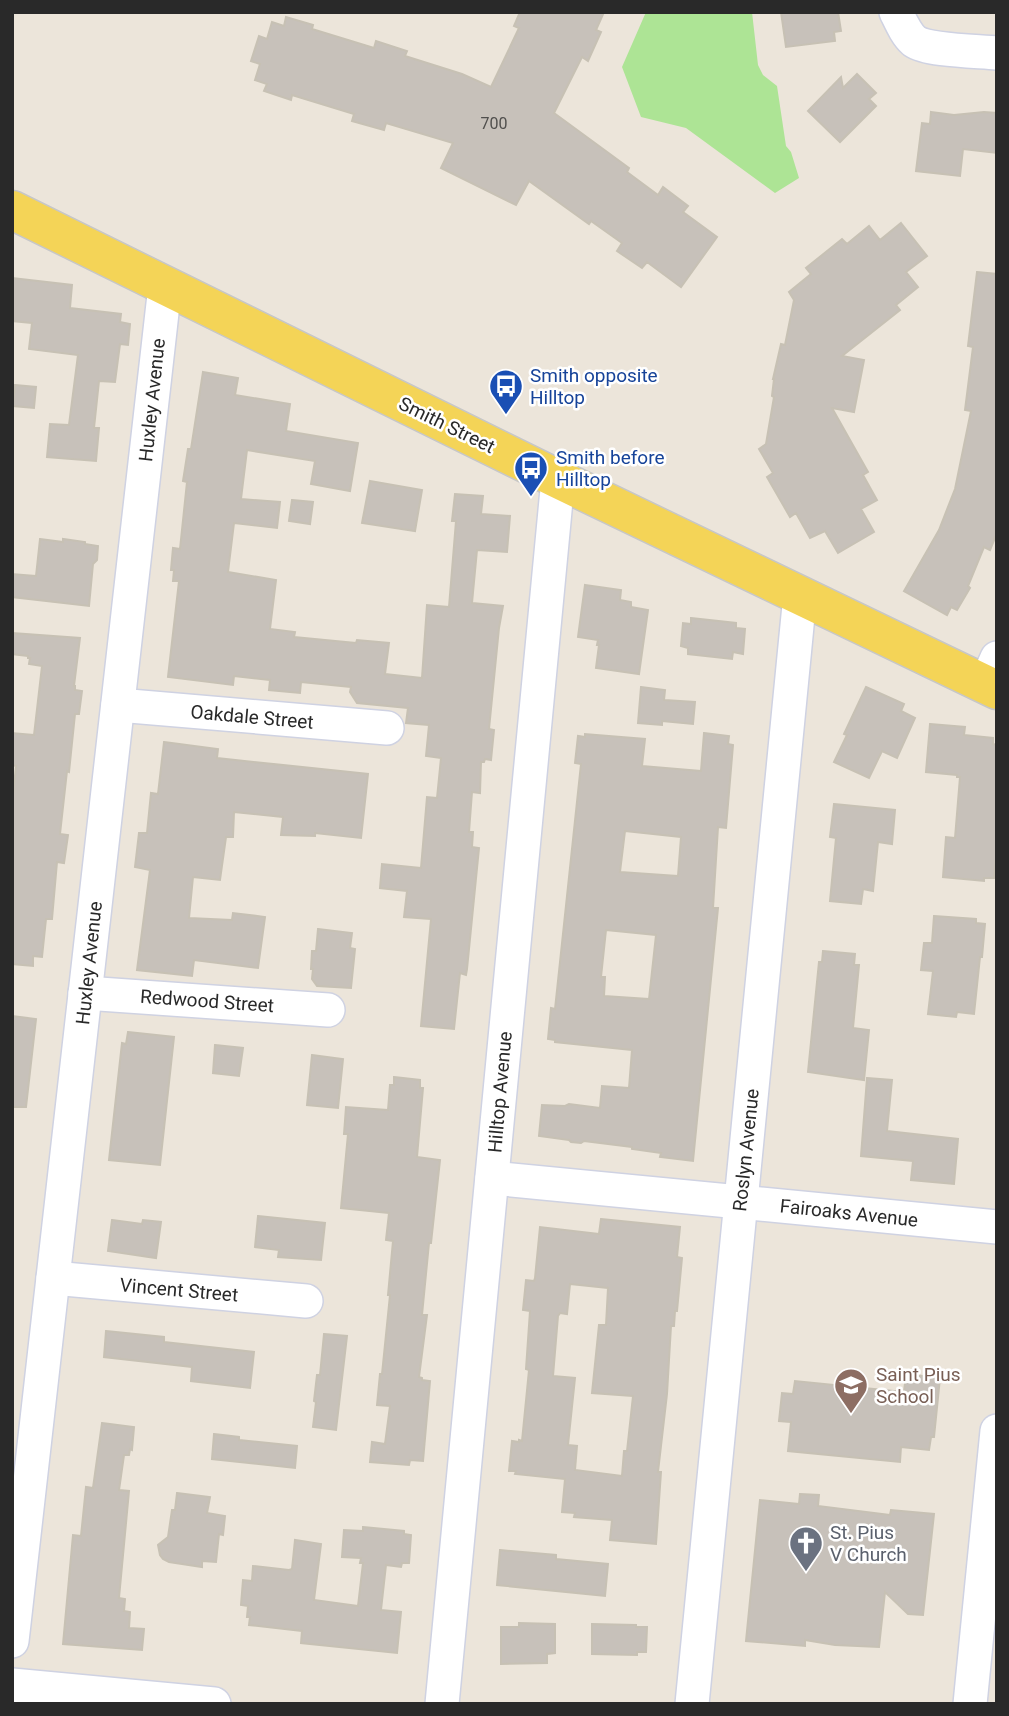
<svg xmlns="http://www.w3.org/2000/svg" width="1009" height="1716" viewBox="0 0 1009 1716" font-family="Roboto,sans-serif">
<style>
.green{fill:#ade495}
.building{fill:#c7c1ba;stroke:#c7c1b4;stroke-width:2;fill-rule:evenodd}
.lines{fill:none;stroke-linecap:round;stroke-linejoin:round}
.minor-casing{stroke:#cfd2e2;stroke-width:36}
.major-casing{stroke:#c7c7c7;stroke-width:41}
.minor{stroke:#fff;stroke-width:33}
.major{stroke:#f4d457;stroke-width:38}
.labels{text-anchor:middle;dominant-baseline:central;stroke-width:5;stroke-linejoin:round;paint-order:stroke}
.number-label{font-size:16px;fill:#504f4d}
.transit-label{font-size:19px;fill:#164399;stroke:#fff;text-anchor:start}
.street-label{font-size:19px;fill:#292929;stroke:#fff}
.education-label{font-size:19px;fill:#785e54;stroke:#fff;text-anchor:start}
.worship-label{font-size:19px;fill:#5b616d;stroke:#fff;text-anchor:start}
</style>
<rect width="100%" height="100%" fill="#ece5da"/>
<path class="green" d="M646,12H752L758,65L763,75L777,86L786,146L791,152L799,178L775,193L686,128L641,117L622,67Z"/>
<g class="building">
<path d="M520,12H604L596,30L601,32L588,61L582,57L554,113L629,168L627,172L658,195L663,187L688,206L683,212L717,237L681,287L647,262L642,268L617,251L622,243L591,221L589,224L529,181L516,205L441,168L453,143L386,123L384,130L352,121L354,114L292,95L291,100L264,91L267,84L255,80L260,64L251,61L259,36L267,39L272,22L284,26L286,17L313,25L312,29L374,48L376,41L407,51L405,56L462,74L491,87L519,28L514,26Z"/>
<path d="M781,12H838L841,31L834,32L835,41L786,47Z"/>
<path d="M857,74L876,93L869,99L876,106L840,142L808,111L841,77L843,88Z"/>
<path d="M931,112L954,115L984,112L997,113V153L963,149L960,176L916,171L922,123L930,124Z"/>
<path d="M901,223L927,256L906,272L918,287L896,305L900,310L842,356L864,360L854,412L832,408L868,472L863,475L877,500L861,509L874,532L838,553L825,531L810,538L796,513L790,517L767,477L773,473L759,449L766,444L774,397L772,396L774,379H773L781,344L785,345L794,300L789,292L811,274L806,268L842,239L847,244L869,226L880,240Z"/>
<path d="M977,272L997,274V533L990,550L984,547L968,586L970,588L957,610L951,607L947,615L904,591L939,530L955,489L971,411L965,410L973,347L968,346Z"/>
<path d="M12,278L72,285L70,308L121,314L120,322L130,324L128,345L120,344L115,382L99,381L94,428H99L96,461L47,457L50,424L69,425L78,355L29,349L32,323L12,321Z"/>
<path d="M203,372L238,378L235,395L290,404L286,431L358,443L350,491L311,484L315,461L247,450L241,499L280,502L277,528L234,523L228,572L276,580L270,629L295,632L294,637L356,643L357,640L389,643L385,674L422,678L427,605L449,607L456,521H452L455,494L483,496L481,514L510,516L507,552L477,550L472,603L503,606L499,628L489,729L494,730L491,760L485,759L484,762H481L480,793L472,792L469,832H473L472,847L479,848L467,969L466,975L460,973L454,1029L421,1026L431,919L404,917L407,891L380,888L382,864L421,868L427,797L437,798L441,758L426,756L429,725L406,723L408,708L357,703L350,692L351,687L301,682L300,693L269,690L270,680L234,676L233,685L168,677L179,581H173L174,570H171L173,548L180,549L187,482L183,481L188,449H191Z"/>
<path d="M15,385L36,387L34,408L13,406Z"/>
<path d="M370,481L422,490L415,531L362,523Z"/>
<path d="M292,500L313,502L310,524L289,521Z"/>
<path d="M40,539L63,542V539L85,542V544L98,546L97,560L93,564L89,606L12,597V574L36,576Z"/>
<path d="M585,585L621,590L620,600L631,602V607L648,610L639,674L596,668L599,645H597L598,640L578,637Z"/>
<path d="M691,618L736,623V628L745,629L743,654L733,652L732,659L688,654V648L681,646L683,623L691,624Z"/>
<path d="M12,633L80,638L74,686H75V690L82,691L79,714H75L69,772L67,771L60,834L68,835L64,863L57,862L52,919H46L42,957L33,956V966L12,964V804L16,766L12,765V733L34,735L42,666L29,664L30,658H28V656L12,654Z"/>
<path d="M641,687L665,690L664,700L695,702L693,724L662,721V725L638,723Z"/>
<path d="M866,687L904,704L901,711L915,718L897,758L882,751L869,778L834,762L847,735L844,734Z"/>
<path d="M930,724L965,727L964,735L993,738V744L997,745V849L994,878H984V881L943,877L946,837L955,838L960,777H957V775L926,772Z"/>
<path d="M704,733L729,736L728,744L733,745L726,828L718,827L713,908H718L693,1161L660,1157L661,1153L632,1149V1147L584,1141L581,1143L571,1142L569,1140L539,1136L542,1105L565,1106L569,1104L600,1108L602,1086L629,1088L632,1050L555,1042V1040L548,1039L551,1008L555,1009L581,764L575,763L578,736L585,737V734L645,739L642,766L701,771ZM625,831L681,837L678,876L620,872ZM606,930L656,935L649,999L604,996L605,977H601Z"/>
<path d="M164,742L218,749L217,758L368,774L361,838L315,833V836L281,835L283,817L234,812L233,837H226L220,880L193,877L189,918L232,920L233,913L265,917L258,968L194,960L192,976L137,970L150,870L135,867L139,833H147L151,793L158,794Z"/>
<path d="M834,804L895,810L892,844L878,842L873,891L863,889L861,904L830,901L836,838L830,837Z"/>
<path d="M934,916L976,919V923L985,924L982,957H980L974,1014L957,1012L956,1017L928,1014L933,971L921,970L924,943H932Z"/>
<path d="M318,929L352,933L350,948L355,949L351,988L317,986L312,979L313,969H311L312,951H316Z"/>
<path d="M823,951L855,954L854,965H859L853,1028L869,1030L864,1080L808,1072L819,962H822Z"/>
<path d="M12,1016L36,1019L26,1107H12Z"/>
<path d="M128,1032L174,1037L160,1165L109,1160L122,1043L126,1044Z"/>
<path d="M215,1045L243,1048L239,1076L213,1073Z"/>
<path d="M312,1055L343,1059L338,1108L307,1105Z"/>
<path d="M394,1077L420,1080V1088H423L417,1157L440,1160L431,1243H429L422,1315H427L419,1377L422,1378V1380L430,1381L423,1461L410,1460L409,1465L370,1462L372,1442L385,1444L390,1406L377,1405L380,1374H382L390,1295H388L393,1241L386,1240L389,1213L341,1208L348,1134H344L346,1107L388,1110L390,1085H394Z"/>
<path d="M867,1078L892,1080L887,1131L958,1139L954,1184L911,1180L913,1161L861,1156Z"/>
<path d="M258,1216L325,1223L321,1260L278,1257L279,1250L255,1247Z"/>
<path d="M601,1219L680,1227L677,1257L682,1258L677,1311H675L674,1326H671L667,1394L658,1472H661L656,1544L610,1540L612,1520L574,1517L575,1513L562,1512L565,1479L515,1474L516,1471H509L512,1441L519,1442V1440L522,1441L529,1370L526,1369L530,1311L523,1310L526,1280L534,1281L535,1278L540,1227L599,1234ZM570,1284L608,1288L606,1325H599L592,1393L633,1396L627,1451H624L622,1476L575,1470L577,1446L568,1445L575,1378L553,1376L558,1316L560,1313L567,1314Z"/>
<path d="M112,1220L142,1224L143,1220L161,1222L156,1258L108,1251Z"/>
<path d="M106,1331L164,1337V1342L254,1352L250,1388L191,1381L192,1367L104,1357Z"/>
<path d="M324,1334L347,1336L336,1430L313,1427L316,1402L314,1401L317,1375H320Z"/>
<path d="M906,1374L940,1378L934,1437H931L929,1450L901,1447L900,1462L788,1451L791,1422L779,1421L782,1393L793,1394L795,1381L904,1392Z"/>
<path d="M102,1423L134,1427L132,1450L130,1449L129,1455H124L119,1490L129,1491L119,1598L125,1599L124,1611L130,1612L129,1628L144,1629L142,1650L63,1644L73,1535L81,1536L86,1487L93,1488Z"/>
<path d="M214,1434L239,1437V1440L297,1446L295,1468L212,1459Z"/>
<path d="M177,1493L210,1497L207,1513L225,1516L223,1535L219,1534L216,1562L202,1561V1567L169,1562L163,1559L160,1555L158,1545L168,1537L172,1510H175Z"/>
<path d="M800,1494L819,1495L818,1506L890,1515L891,1510L934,1514L923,1615L908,1614L885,1592L879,1647L835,1645L805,1640V1646L746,1641L760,1500L799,1504Z"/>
<path d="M363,1527L404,1531V1534L411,1535L409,1563H402L401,1567L386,1565L381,1610L401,1612L397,1653L301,1643L302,1631L249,1625L250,1617H247L248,1606L241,1605L243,1580L252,1581L253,1566L289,1570L292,1569L295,1540L321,1544L314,1600L358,1606L363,1563H360L361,1558L342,1557L344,1530L363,1531Z"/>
<path d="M500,1550L556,1555V1559L608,1564L605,1596L497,1585Z"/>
<path d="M519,1623L555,1624V1653L547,1654V1663L501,1664V1627H519Z"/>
<path d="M592,1624L636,1625V1627H647L646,1652H637V1655L592,1654Z"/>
</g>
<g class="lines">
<g class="minor-casing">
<g id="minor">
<path d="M896,12C901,22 906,34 914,41C928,51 978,51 997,53"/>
<path d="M985,685L997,658"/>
<path d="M118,705L387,728"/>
<path d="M85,993L328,1010"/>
<path d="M492,1178L997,1227"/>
<path d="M53,1278L306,1301"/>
<path d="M12,1641L165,286"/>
<path d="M12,1685L214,1704"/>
<path d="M442,1704L558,479"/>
<path d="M692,1704L800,595"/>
<path d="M970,1704L997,1431"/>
</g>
</g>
<g class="major-casing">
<path id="major" d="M12,210L558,479L997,690"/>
</g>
<use href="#minor" class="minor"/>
<use href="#major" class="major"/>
</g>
<defs>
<g id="bus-pin" transform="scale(1.75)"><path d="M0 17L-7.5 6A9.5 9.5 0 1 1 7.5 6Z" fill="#1a4fb4" stroke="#fff"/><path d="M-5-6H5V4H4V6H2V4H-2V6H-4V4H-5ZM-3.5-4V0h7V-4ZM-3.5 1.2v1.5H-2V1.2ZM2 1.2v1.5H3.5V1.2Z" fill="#fff"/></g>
<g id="school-pin" transform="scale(1.75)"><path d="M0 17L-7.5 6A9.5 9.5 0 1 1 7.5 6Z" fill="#8d6e63" stroke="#fff"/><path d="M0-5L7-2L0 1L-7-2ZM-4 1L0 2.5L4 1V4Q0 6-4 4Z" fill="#fff"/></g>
<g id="church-pin" transform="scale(1.75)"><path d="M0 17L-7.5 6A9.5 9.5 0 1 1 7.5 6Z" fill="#6b7280" stroke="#fff"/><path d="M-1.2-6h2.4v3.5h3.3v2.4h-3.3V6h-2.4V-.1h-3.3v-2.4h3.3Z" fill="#fff"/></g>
</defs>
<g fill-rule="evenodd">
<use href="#bus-pin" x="506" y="386"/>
<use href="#bus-pin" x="531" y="468"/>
<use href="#school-pin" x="851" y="1385"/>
<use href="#church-pin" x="806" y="1543"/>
</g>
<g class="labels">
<g class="number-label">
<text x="494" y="123">700</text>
</g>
<g class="transit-label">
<text x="530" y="375">Smith opposite<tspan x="530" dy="22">Hilltop</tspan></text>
<text x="556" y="457">Smith before<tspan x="556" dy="22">Hilltop</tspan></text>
</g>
<g class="street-label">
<text transform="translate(152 400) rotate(-84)">Huxley Avenue</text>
<text transform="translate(447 425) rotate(26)">Smith Street</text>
<text transform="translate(252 717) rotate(5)">Oakdale Street</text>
<text transform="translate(89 963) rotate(-84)">Huxley Avenue</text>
<text transform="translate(207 1001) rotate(4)">Redwood Street</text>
<text transform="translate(500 1092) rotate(-85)">Hilltop Avenue</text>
<text transform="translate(746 1150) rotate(-84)">Roslyn Avenue</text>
<text transform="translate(849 1213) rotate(6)">Fairoaks Avenue</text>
<text transform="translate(179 1290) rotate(5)">Vincent Street</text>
</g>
<g class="education-label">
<text x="876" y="1374">Saint Pius<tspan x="876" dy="22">School</tspan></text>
</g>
<g class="worship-label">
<text x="830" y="1532">St. Pius<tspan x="830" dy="22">V Church</tspan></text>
</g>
</g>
<rect width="1009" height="1716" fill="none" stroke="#292929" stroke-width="28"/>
</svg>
